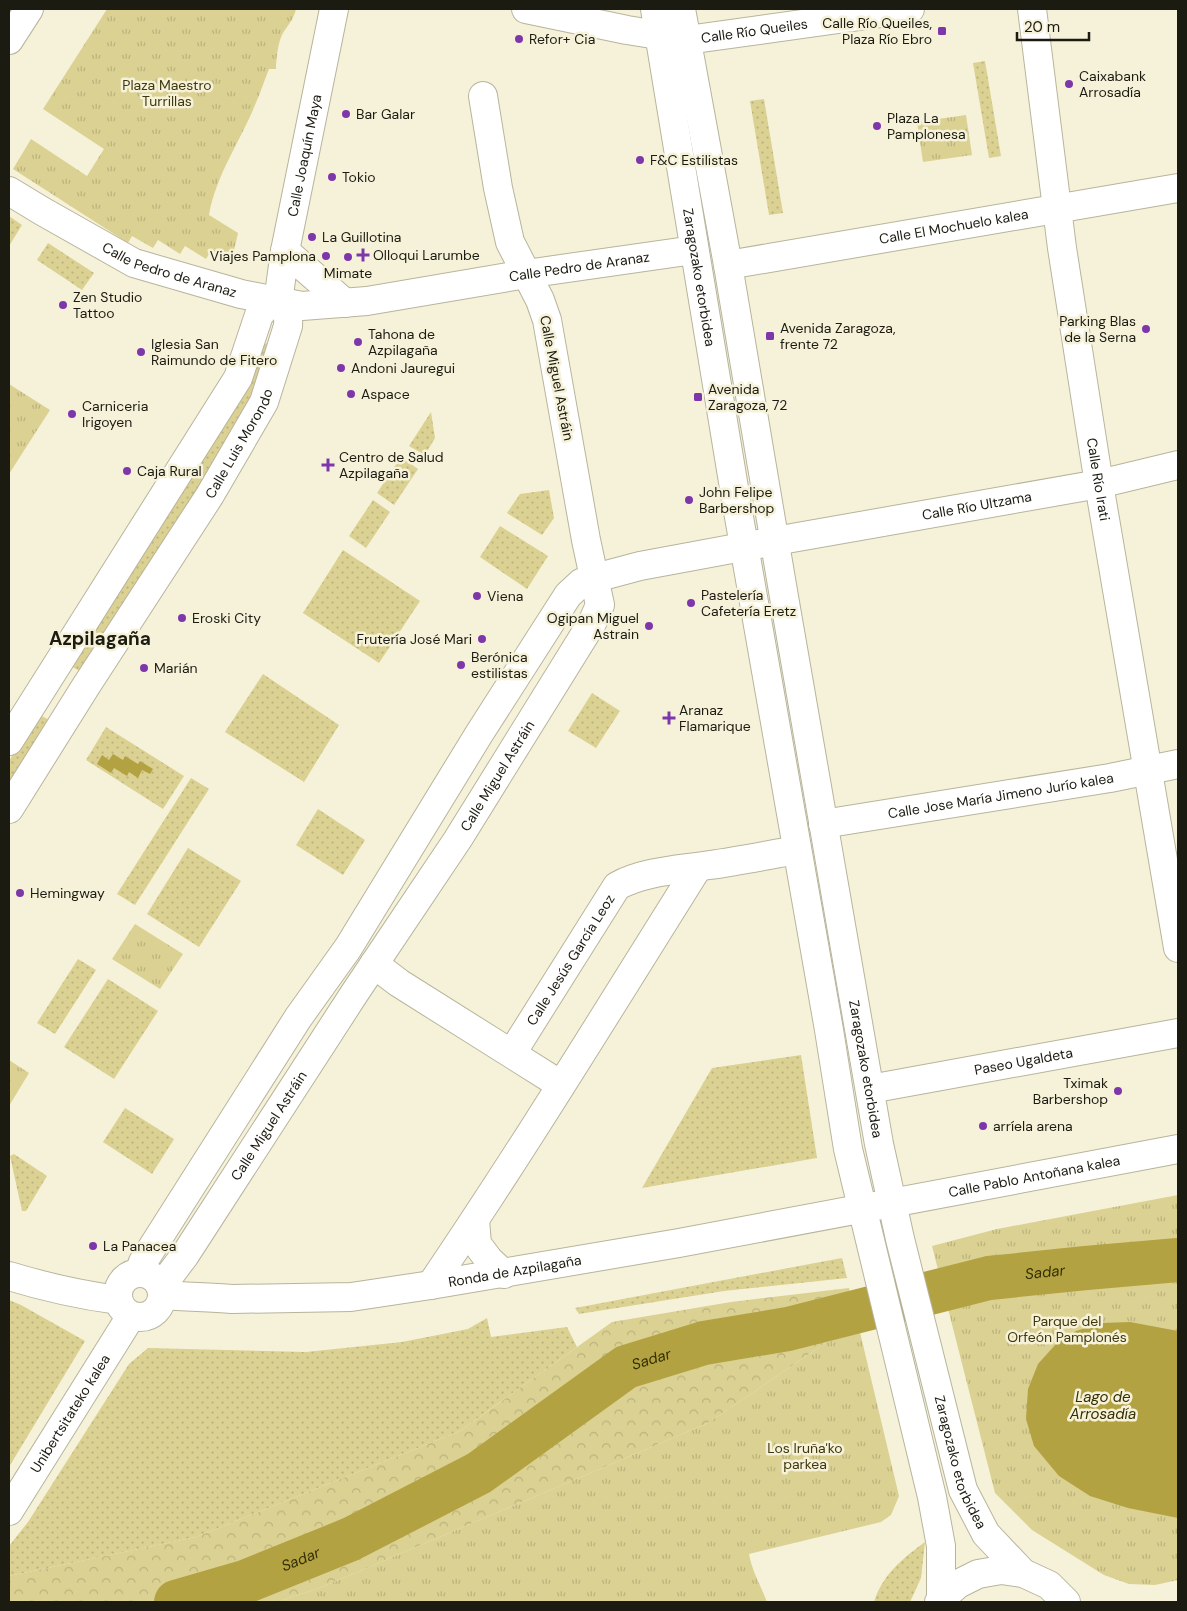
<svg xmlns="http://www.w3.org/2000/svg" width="1187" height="1611" viewBox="0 0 1187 1611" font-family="'DM Sans',sans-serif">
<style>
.grass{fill:url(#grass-dots)}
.forest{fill:url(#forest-crowns)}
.park{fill:url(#park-tufts)}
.water{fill:#b2a241}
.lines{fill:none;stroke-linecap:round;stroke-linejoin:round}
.river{stroke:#b2a241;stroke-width:44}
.minor-casing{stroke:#b8b49c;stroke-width:30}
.major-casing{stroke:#b8b49c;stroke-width:30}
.minor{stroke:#fff;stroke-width:28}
.major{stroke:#fff;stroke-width:28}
.poi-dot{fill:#7e37aa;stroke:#f6f2d9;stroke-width:2}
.labels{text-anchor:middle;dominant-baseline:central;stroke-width:5;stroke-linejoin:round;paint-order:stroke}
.poi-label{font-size:14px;fill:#1c1b12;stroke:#f6f2d9;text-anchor:start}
.street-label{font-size:14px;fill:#1c1b12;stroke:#f6f2d9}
.park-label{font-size:14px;fill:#3f380f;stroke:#f6f2d9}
.water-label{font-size:15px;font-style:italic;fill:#342e03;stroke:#f6f2d9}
.district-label{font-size:19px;font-weight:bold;fill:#1c1b12;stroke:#f6f2d9}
</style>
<defs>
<pattern id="grass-dots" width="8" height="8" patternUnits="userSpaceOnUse" patternTransform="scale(1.25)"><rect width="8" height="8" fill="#dbd192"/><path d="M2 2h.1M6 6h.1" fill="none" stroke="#bbb37d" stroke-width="1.8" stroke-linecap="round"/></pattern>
<pattern id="forest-crowns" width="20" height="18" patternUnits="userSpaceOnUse" patternTransform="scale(1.25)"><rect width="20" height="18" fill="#dbd192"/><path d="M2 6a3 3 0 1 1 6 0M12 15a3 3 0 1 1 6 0" fill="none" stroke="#bbb37d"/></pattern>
<pattern id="park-tufts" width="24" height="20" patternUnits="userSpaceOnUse" patternTransform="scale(1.25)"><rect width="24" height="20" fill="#dbd192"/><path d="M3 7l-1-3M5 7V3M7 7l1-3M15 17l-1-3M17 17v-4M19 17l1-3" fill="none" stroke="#bbb37d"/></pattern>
</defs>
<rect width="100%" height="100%" fill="#f6f2d9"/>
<g class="grass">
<path d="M985,61L1001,156L989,158L973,63Z"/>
<path d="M764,99L783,213L769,215L750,101Z"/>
<path d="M9,216L22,225L9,246Z"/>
<path d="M48,243L94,273L82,290L37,260Z"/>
<path d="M267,343L270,346L251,399L232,437L80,671L70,666L219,434L257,359L263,345Z"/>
<path d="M431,412L435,438L425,455L409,446Z"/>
<path d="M401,457L418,469L394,505L377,493Z"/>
<path d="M549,490L554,518L542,535L507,513L520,494Z"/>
<path d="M373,500L390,512L366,548L349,536Z"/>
<path d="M500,526L548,556L527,589L480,557Z"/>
<path d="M343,550L420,601L379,663L303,613Z"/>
<path d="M263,674L339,725L304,782L225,732Z"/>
<path d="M592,693L620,711L596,748L568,731Z"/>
<path d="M38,714L53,722L9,793V761Z"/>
<path d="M106,727L184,776L163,809L86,760Z"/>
<path d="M191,778L209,789L135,905L117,894Z"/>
<path d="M318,809L365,840L343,875L296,845Z"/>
<path d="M188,848L241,881L199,947L147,914Z"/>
<path d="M78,959L96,970L55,1034L37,1023Z"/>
<path d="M108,979L158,1011L114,1079L64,1047Z"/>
<path d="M801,1055L817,1158L642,1188L712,1068Z"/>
<path d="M125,1108L174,1139L152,1174L103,1142Z"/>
<path d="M14,1154L47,1176L26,1211H22L10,1156Z"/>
<path d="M842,1258L847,1278L724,1291L579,1314L575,1308Z"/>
<path d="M9,1300L21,1305L85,1341L9,1467Z"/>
<path d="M487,1318L491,1337L567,1327L577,1347L460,1431L196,1537L9,1576V1546L28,1522L129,1364L148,1348L306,1352L402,1342L468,1329Z"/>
<path d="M925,1542L921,1578L910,1602H874C882,1575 903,1558 925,1542Z"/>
</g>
<path class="forest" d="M849,1288L859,1328L827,1342L708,1423L322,1587L277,1602H9V1576L196,1537L460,1431L612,1322L731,1302Z"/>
<g class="park">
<path d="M107,9H296C294,19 288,25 283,33C278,41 276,60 276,69H269C264,81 260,94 255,105C240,142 216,175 209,215L238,233L232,259L209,254L206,259L185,246L180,254L158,240L153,248L132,236L128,243L13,169L31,139L87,176L104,149L43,109Z"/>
<path d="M966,115L972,155L923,162L917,122Z"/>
<path d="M9,384L50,410L9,474Z"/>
<path d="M135,924L183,954L160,989L112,959Z"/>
<path d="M9,1060L29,1073L9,1106Z"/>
<path d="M1178,1195V1580L1155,1585L1129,1584L1104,1575L1032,1530L995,1493L932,1246L997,1229Z"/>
<path d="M859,1328L899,1496L891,1515L881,1522L749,1554C752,1571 761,1586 767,1602H277L322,1587L708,1423L827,1342Z"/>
</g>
<g class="water">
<path d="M113,754L123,760L125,756L138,764L140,761L153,769L150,774L142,770L138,778L129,772L127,776L114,768L111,773L97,764L102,755L109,760Z"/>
<path d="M1130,1322L1178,1331V1518L1128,1508L1090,1496L1059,1476L1034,1446L1026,1419L1028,1389L1038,1364L1056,1344L1076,1331L1102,1323Z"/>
</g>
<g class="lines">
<path class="river" id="s1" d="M176,1602L245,1582L351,1539L479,1473L626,1367L704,1343L788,1329L989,1278L1086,1268L1178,1260"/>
<g class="minor-casing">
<g id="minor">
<path d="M526,9L627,30L683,39"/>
<path id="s2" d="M1032,9L1062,248L1099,484L1178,948"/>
<path d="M9,40L29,9"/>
<path id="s3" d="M9,191L42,211L134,263L241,294L302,306L367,301L526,274L694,250"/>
<path d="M285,251L345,303"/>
<path id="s4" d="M728,265L1178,188"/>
<path id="s5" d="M278,302L285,251L334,9"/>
<path d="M9,741L238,378L259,315L266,307L278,302"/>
<path id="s6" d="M9,809L86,686L210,495L264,402L288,326C289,314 286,310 278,302"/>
<path id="s7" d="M823,824L1110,778L1178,764"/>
<path d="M374,964L399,983L561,1085"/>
<path id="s8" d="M512,1053L617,886C645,871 678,870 710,865C739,861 768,855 797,850"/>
<path id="s9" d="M870,1089L1178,1033"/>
<path d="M475,1220L477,1244L489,1260L504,1274"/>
<circle cx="140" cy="1295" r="22"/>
<path id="s10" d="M139,1273L143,1262L298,1018L348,948L479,734L568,595L581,583L595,578L640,566L775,541L1099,484L1178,465"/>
<path d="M9,1276C45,1287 81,1295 118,1300"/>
<path d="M431,1285C524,1148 610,1007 698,867"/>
<path id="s11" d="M161,1287L185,1255L354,994L458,839L592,623L600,605L586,540L547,320L540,300L510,242L498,188L483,96"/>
<path id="s12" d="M163,1295C186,1297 209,1297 232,1299L351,1297L431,1285L679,1243L1178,1149"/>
<path id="s13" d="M9,1511L131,1316"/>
</g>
</g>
<g class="major-casing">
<g id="major">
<path id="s14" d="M655,9L736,500L829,1030L848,1149L932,1497L941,1546V1599"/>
<path id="s15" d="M681,9L728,265L783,591L879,1144L900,1239L963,1490L986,1534L1023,1573"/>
<path id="s16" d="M687,40L910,9"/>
<path d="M939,1602L941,1599L958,1584L978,1574L1001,1570L1023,1573L1049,1585L1066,1602"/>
</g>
</g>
<use href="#minor" class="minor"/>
<use href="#major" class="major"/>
</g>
<g class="poi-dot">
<rect x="937" y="26" width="10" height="10" rx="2.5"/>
<circle cx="519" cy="39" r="5"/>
<circle cx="1069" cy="84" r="5"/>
<circle cx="346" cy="114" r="5"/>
<circle cx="877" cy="126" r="5"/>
<circle cx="640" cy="160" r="5"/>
<circle cx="332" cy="177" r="5"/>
<circle cx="312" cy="237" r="5"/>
<path d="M360.5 247.5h5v5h5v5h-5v5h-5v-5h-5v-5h5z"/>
<circle cx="326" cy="256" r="5"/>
<circle cx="348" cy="257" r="5"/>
<circle cx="63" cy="305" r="5"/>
<circle cx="1146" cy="329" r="5"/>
<rect x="765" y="331" width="10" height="10" rx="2.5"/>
<circle cx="358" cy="342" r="5"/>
<circle cx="141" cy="352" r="5"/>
<circle cx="341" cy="368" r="5"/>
<circle cx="351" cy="394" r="5"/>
<rect x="693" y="392" width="10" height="10" rx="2.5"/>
<circle cx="72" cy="414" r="5"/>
<path d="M325.5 457.5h5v5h5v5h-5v5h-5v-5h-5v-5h5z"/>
<circle cx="127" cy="471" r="5"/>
<circle cx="689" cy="500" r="5"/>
<circle cx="477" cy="596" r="5"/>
<circle cx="691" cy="603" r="5"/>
<circle cx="182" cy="618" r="5"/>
<circle cx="649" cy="626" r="5"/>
<circle cx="482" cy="639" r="5"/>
<circle cx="461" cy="665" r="5"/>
<circle cx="144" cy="668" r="5"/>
<path d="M666.5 710.5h5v5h5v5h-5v5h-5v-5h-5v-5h5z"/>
<circle cx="20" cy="893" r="5"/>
<circle cx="1118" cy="1091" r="5"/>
<circle cx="983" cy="1126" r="5"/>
<circle cx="93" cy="1246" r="5"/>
</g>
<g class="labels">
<g class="poi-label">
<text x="932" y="23" text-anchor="end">Calle Río Queiles,<tspan x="932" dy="16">Plaza Río Ebro</tspan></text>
<text x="529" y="39">Refor+ Cia</text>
<text x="1079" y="76">Caixabank<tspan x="1079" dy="16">Arrosadía</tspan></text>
<text x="356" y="114">Bar Galar</text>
<text x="887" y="118">Plaza La<tspan x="887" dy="16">Pamplonesa</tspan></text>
<text x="650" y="160">F&amp;C Estilistas</text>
<text x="342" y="177">Tokio</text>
<text x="322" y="237">La Guillotina</text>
<text x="373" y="255">Olloqui Larumbe</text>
<text x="316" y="256" text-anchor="end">Viajes Pamplona</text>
<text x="348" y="273" text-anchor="middle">Mimate</text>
<text x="73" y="297">Zen Studio<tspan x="73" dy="16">Tattoo</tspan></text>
<text x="1136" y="321" text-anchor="end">Parking Blas<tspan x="1136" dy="16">de la Serna</tspan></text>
<text x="780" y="328">Avenida Zaragoza,<tspan x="780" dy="16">frente 72</tspan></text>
<text x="368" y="334">Tahona de<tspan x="368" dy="16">Azpilagaña</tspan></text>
<text x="151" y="344">Iglesia San<tspan x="151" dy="16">Raimundo de Fitero</tspan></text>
<text x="351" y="368">Andoni Jauregui</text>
<text x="708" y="389">Avenida<tspan x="708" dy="16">Zaragoza, 72</tspan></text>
<text x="361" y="394">Aspace</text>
<text x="82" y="406">Carniceria<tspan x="82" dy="16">Irigoyen</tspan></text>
<text x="339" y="457">Centro de Salud<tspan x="339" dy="16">Azpilagaña</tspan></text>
<text x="137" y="471">Caja Rural</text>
<text x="699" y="492">John Felipe<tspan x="699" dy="16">Barbershop</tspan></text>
<text x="701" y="595">Pastelería<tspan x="701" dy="16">Cafetería Eretz</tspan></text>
<text x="487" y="596">Viena</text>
<text x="192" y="618">Eroski City</text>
<text x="639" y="618" text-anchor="end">Ogipan Miguel<tspan x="639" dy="16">Astrain</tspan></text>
<text x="472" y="639" text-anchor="end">Frutería José Mari</text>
<text x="471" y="657">Berónica<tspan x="471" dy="16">estilistas</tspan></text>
<text x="154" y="668">Marián</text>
<text x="679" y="710">Aranaz<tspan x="679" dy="16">Flamarique</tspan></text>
<text x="30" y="893">Hemingway</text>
<text x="1108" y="1083" text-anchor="end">Tximak<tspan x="1108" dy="16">Barbershop</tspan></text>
<text x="993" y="1126">arríela arena</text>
<text x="103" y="1246">La Panacea</text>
</g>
<g class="street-label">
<text stroke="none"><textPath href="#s16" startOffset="68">Calle Río Queiles</textPath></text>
<text stroke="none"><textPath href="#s5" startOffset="149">Calle Joaquín Maya</textPath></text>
<text stroke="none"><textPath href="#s4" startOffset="229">Calle El Mochuelo kalea</textPath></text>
<text stroke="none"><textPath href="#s3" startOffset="598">Calle Pedro de Aranaz</textPath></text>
<text stroke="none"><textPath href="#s3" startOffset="180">Calle Pedro de Aranaz</textPath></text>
<text stroke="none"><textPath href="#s14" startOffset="272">Zaragozako etorbidea</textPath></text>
<text transform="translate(557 378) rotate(79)">Calle Miguel Astráin</text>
<text stroke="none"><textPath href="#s6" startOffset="432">Calle Luis Morondo</textPath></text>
<text stroke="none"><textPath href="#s2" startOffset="475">Calle Río Irati</textPath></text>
<text stroke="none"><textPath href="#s10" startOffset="1224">Calle Río Ultzama</textPath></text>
<text stroke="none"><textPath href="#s11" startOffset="612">Calle Miguel Astráin</textPath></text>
<text stroke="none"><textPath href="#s7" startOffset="180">Calle Jose María Jimeno Jurío kalea</textPath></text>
<text stroke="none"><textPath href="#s8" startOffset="110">Calle Jesús García Leoz</textPath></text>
<text stroke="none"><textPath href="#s9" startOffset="156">Paseo Ugaldeta</textPath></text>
<text stroke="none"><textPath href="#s15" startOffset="1076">Zaragozako etorbidea</textPath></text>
<text stroke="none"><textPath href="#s11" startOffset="194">Calle Miguel Astráin</textPath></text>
<text stroke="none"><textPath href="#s12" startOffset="882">Calle Pablo Antoñana kalea</textPath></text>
<text stroke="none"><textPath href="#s12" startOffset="354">Ronda de Azpilagaña</textPath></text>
<text stroke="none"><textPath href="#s13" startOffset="115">Unibertsitateko kalea</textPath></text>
<text stroke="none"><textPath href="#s15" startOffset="1481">Zaragozako etorbidea</textPath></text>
</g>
<g class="park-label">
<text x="167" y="85">Plaza Maestro<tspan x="167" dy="16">Turrillas</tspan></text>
<text x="1067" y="1321">Parque del<tspan x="1067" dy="16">Orfeón Pamplonés</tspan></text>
<text x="805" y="1448">Los Iruña'ko<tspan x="805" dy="16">parkea</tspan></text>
</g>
<g class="water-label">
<text stroke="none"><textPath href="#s1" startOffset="942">Sadar</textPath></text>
<text stroke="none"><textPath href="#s1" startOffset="538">Sadar</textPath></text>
<text x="1103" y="1397">Lago de<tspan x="1103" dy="17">Arrosadía</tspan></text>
<text stroke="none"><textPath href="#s1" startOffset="132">Sadar</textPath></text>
</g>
<g class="district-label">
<text x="100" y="638">Azpilagaña</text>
</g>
</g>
<rect width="1187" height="1611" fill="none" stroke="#1c1b12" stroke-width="20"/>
<path d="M1017 32v8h72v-8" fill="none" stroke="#1c1b12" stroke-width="2.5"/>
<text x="1024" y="32" font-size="15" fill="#1c1b12" stroke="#f6f2d9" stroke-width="4" paint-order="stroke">20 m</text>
</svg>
